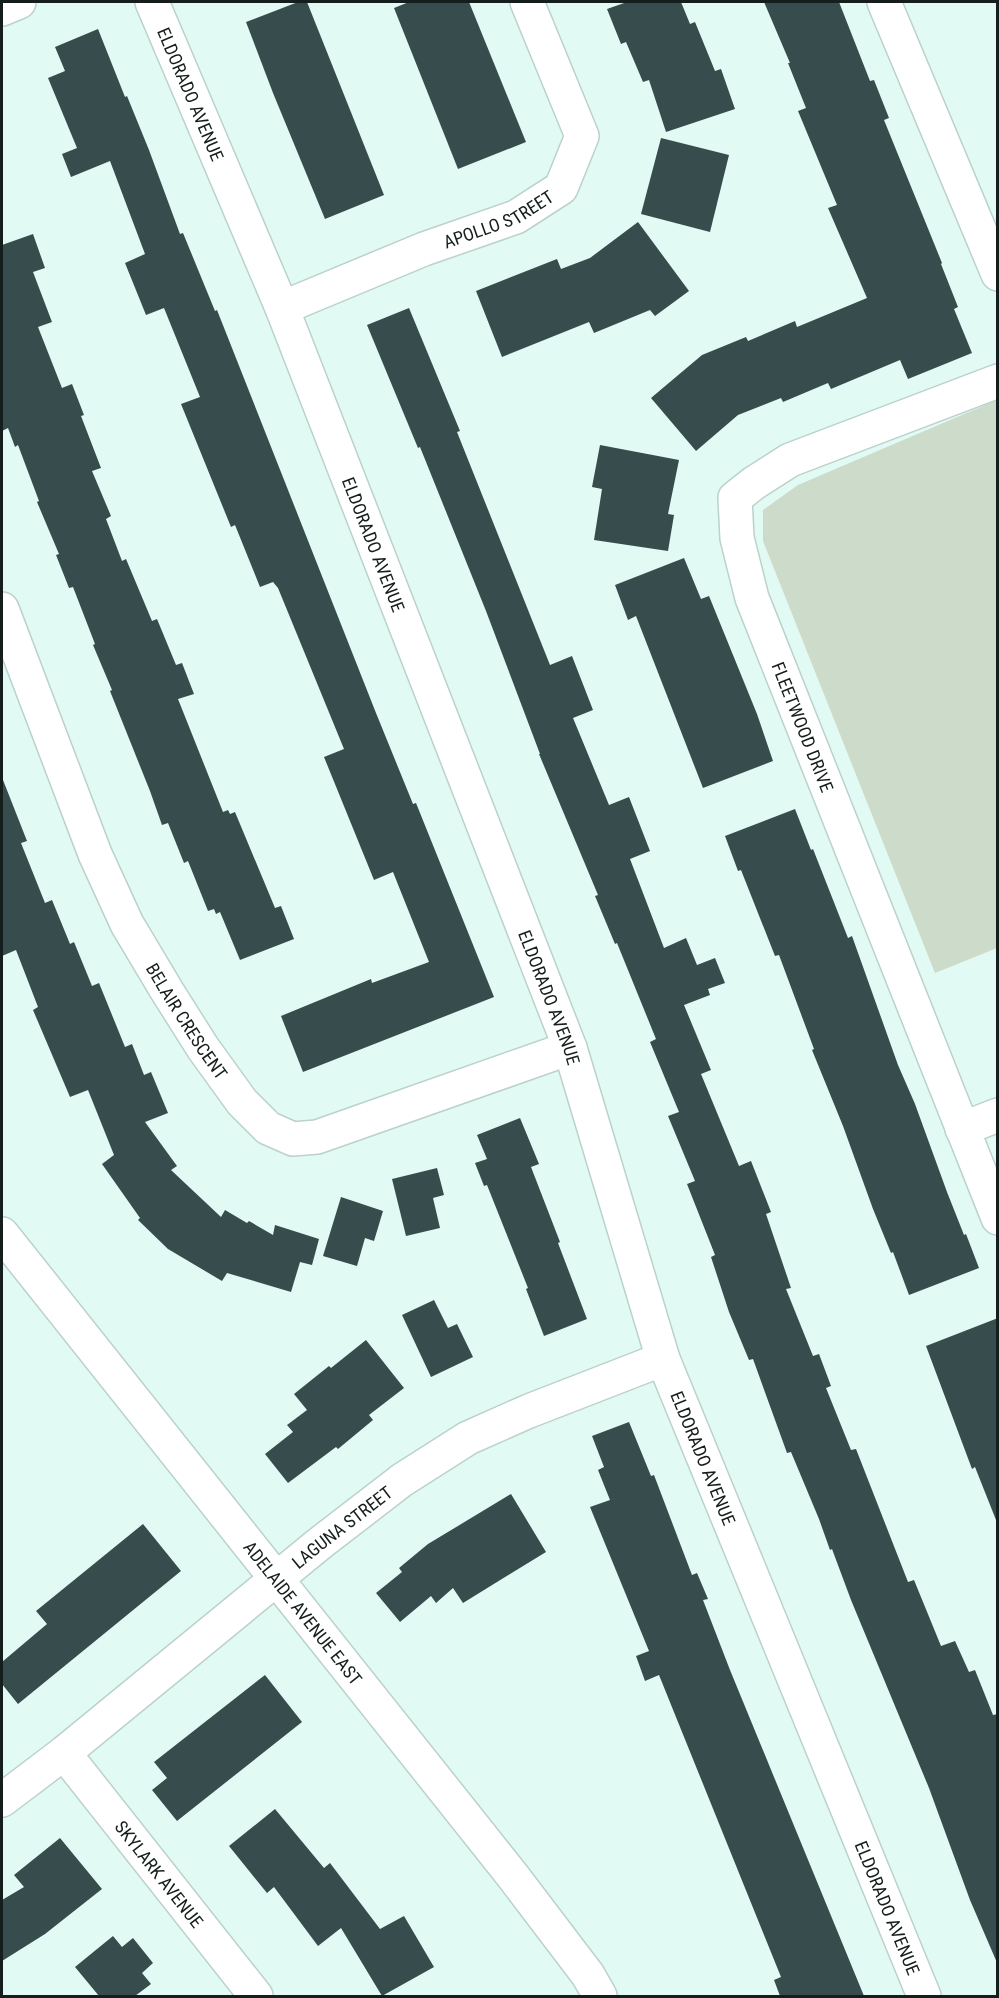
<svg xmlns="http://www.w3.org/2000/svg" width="999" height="1998" viewBox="0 0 999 1998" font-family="'Roboto Condensed',sans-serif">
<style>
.green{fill:#ccdbca}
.building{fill:#374c4d}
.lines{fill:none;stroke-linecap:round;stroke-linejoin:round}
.minor-casing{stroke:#bbd2cc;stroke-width:36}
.secondary-casing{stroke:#bbd2cc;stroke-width:36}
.minor{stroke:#fff;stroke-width:33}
.secondary{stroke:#fff;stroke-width:33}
.labels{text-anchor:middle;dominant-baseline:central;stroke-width:6;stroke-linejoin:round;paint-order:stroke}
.street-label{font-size:18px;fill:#151e1c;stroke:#e2faf4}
</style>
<rect width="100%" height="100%" fill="#e2faf4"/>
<path class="green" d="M997,400V948L935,973L763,541V510L798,485Z"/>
<g class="building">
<path d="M298,2H307L384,195L325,219L273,93L246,22Z"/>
<path d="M409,2H469L526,142L458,169L394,8Z"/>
<path d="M627,2H681L690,24L695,22L715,71L721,69L735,109L666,132L649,80L643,82L626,42L621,44L607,9Z"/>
<path d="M764,2H839L870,81L874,80L889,118L884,120L942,263L941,264L958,307L954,309L972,353L908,379L900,360L831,389L828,383L783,402L781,398L738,415L696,451L651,398L702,355L746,337L748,341L795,321L797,327L867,298L828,208L837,205L798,111L806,108L788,63H790Z"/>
<path d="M98,29L125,97L127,96L149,150L180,234L183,233L215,311L217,310L376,713L413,804L416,803L494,997L303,1072L281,1016L371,979L372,983L429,962L393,872L374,880L324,757L344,749L278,588L273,582L260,587L235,525L231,527L181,404L200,397L164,308L146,315L125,263L145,254L110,161L71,177L62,154L77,148L48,78L65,71L55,47Z"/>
<path d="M661,138L729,155L710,232L641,214Z"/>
<path d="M638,222L689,291L655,316L650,310L594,333L589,322L502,357L476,291L557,259L561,269L590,258Z"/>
<path d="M33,234L45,268L33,272L52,322L38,327L62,388L72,384L84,415L81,416L101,468L92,471L111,516L106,519L122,561L126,559L152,621L157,619L176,665L182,663L194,694L178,699L223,812L228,810L230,814L235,812L275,908L281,906L294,939L240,960L220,912L216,914L214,909L208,911L188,861L184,863L168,823L162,825L150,791L110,691L112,690L93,645L95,644L73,587L69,588L56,555L59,554L37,502L39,501L18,445L15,447L8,428L2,431V245Z"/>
<path d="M409,308L460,431L457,432L550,665L572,656L593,710L573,718L609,805L629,797L650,851L630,859L664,948L686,938L697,965L715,958L725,983L708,989L710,995L684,1005L711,1070L701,1074L739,1166L751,1161L771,1212L766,1214L791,1288L786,1289L813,1356L819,1354L831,1386L826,1388L851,1450L856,1449L908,1582L914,1580L941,1646L955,1641L969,1672L975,1670L993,1715L998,1714V1965L970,1900L929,1788L851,1600L832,1549L830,1550L819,1519L791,1452L787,1453L753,1359L749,1360L729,1312L711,1257L715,1255L687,1184L695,1181L668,1116L679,1112L650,1042L656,1039L617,943L615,944L595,896L598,895L539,754H540L486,611L420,447L418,448L367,325Z"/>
<path d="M600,445L679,460L668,514L674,515L668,551L594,540L602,489L592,487Z"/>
<path d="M684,558L701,599L709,596L757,714L773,761L703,788L636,616L628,620L615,585Z"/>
<path d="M3,780L27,841L21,843L45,903L52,900L70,944L74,942L92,986L99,983L125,1047L132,1044L144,1075L151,1072L168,1113L145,1122L177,1166L171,1170L221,1217L225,1210L247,1223L249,1221L273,1235L275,1225L319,1239L312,1265L300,1262L291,1292L227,1273L222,1281L168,1249L138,1220L140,1218L102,1164L114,1155L88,1090L70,1097L33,1010L38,1007L16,950L2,956Z"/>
<path d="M795,809L811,850L813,849L848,938L852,936L898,1065L915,1104L947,1192L964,1235L966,1234L979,1268L909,1295L893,1252L891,1253L873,1209L843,1126L812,1050L814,1049L779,955L775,956L741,870L738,871L725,836Z"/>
<path d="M520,1118L539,1164L531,1167L560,1242L558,1243L587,1319L544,1336L526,1289L528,1288L487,1185L484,1186L475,1163L487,1159L477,1135Z"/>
<path d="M437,1168L444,1195L433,1198L440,1228L406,1236L392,1179Z"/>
<path d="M341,1197L383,1211L374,1241L365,1238L357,1266L323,1256Z"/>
<path d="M434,1300L448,1328L457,1324L473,1357L431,1377L402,1315Z"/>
<path d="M998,1318V1520H996L975,1467L972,1469L926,1346Z"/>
<path d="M366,1340L404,1388L369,1415L373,1420L338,1449L336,1447L288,1483L265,1454L293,1432L287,1425L307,1410L294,1394L329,1366L331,1368Z"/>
<path d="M629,1422L651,1476L654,1475L692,1575L697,1573L708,1599L703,1600L730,1670L864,1996H780L774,1980L781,1977L659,1675L645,1681L636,1656L649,1651L590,1507L610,1500L598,1470L604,1467L592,1436Z"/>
<path d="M511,1494L546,1552L463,1603L453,1588L436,1603L431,1596L400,1622L376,1593L402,1572L399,1568L428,1544Z"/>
<path d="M143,1524L181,1571L18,1704L2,1684V1662L47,1624L36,1611Z"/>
<path d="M265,1675L302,1722L177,1821L152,1790L167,1778L154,1762Z"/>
<path d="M275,1809L324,1868L330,1863L380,1929L404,1916L434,1967L382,1996L341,1928L318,1946L274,1887L267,1893L229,1846Z"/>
<path d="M60,1838L102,1889L45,1934L2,1961V1900L24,1887L14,1875Z"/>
<path d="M113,1936L122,1947L133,1938L153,1963L142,1973L151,1984L135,1996H99L75,1967Z"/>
</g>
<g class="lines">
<g class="minor-casing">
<g id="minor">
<path id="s1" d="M152,2L282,308L570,1048L663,1359L924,1996"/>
<path d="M884,2L998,274"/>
<path d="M2,9L19,2"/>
<path id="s2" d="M282,308L424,249L516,217L561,188L582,136L527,2"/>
<path id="s3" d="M998,381L790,460L754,483L735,498L737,538L752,598L998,1218"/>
<path id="s4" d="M2,609L95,854L127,924L167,991L203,1048L242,1102L268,1128L293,1139L317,1137L570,1048"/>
<path d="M962,1129L998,1115"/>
<path id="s5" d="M64,1753L256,1996"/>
<path id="s6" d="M2,1800L64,1753L319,1544L402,1480L468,1438L529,1411L663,1359"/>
</g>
</g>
<g class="secondary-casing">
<g id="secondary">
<path id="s7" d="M2,1234L512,1875L588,1975L600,1996"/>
</g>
</g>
<use href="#minor" class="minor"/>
<use href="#secondary" class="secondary"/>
</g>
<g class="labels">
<g class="street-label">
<text stroke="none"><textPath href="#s1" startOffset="100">ELDORADO AVENUE</textPath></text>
<text stroke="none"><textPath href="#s2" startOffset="234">APOLLO STREET</textPath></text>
<text stroke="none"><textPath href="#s1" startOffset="586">ELDORADO AVENUE</textPath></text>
<text stroke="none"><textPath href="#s3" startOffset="530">FLEETWOOD DRIVE</textPath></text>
<text stroke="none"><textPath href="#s1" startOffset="1072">ELDORADO AVENUE</textPath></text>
<text stroke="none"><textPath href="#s4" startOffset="453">BELAIR CRESCENT</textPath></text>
<text stroke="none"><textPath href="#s1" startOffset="1558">ELDORADO AVENUE</textPath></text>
<text stroke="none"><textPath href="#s6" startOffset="436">LAGUNA STREET</textPath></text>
<text stroke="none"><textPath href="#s7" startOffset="484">ADELAIDE AVENUE EAST</textPath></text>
<text stroke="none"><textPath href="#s5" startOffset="154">SKYLARK AVENUE</textPath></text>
<text stroke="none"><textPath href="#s1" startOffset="2044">ELDORADO AVENUE</textPath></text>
</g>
</g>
<rect width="999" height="1998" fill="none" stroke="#151e1c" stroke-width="6"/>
</svg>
